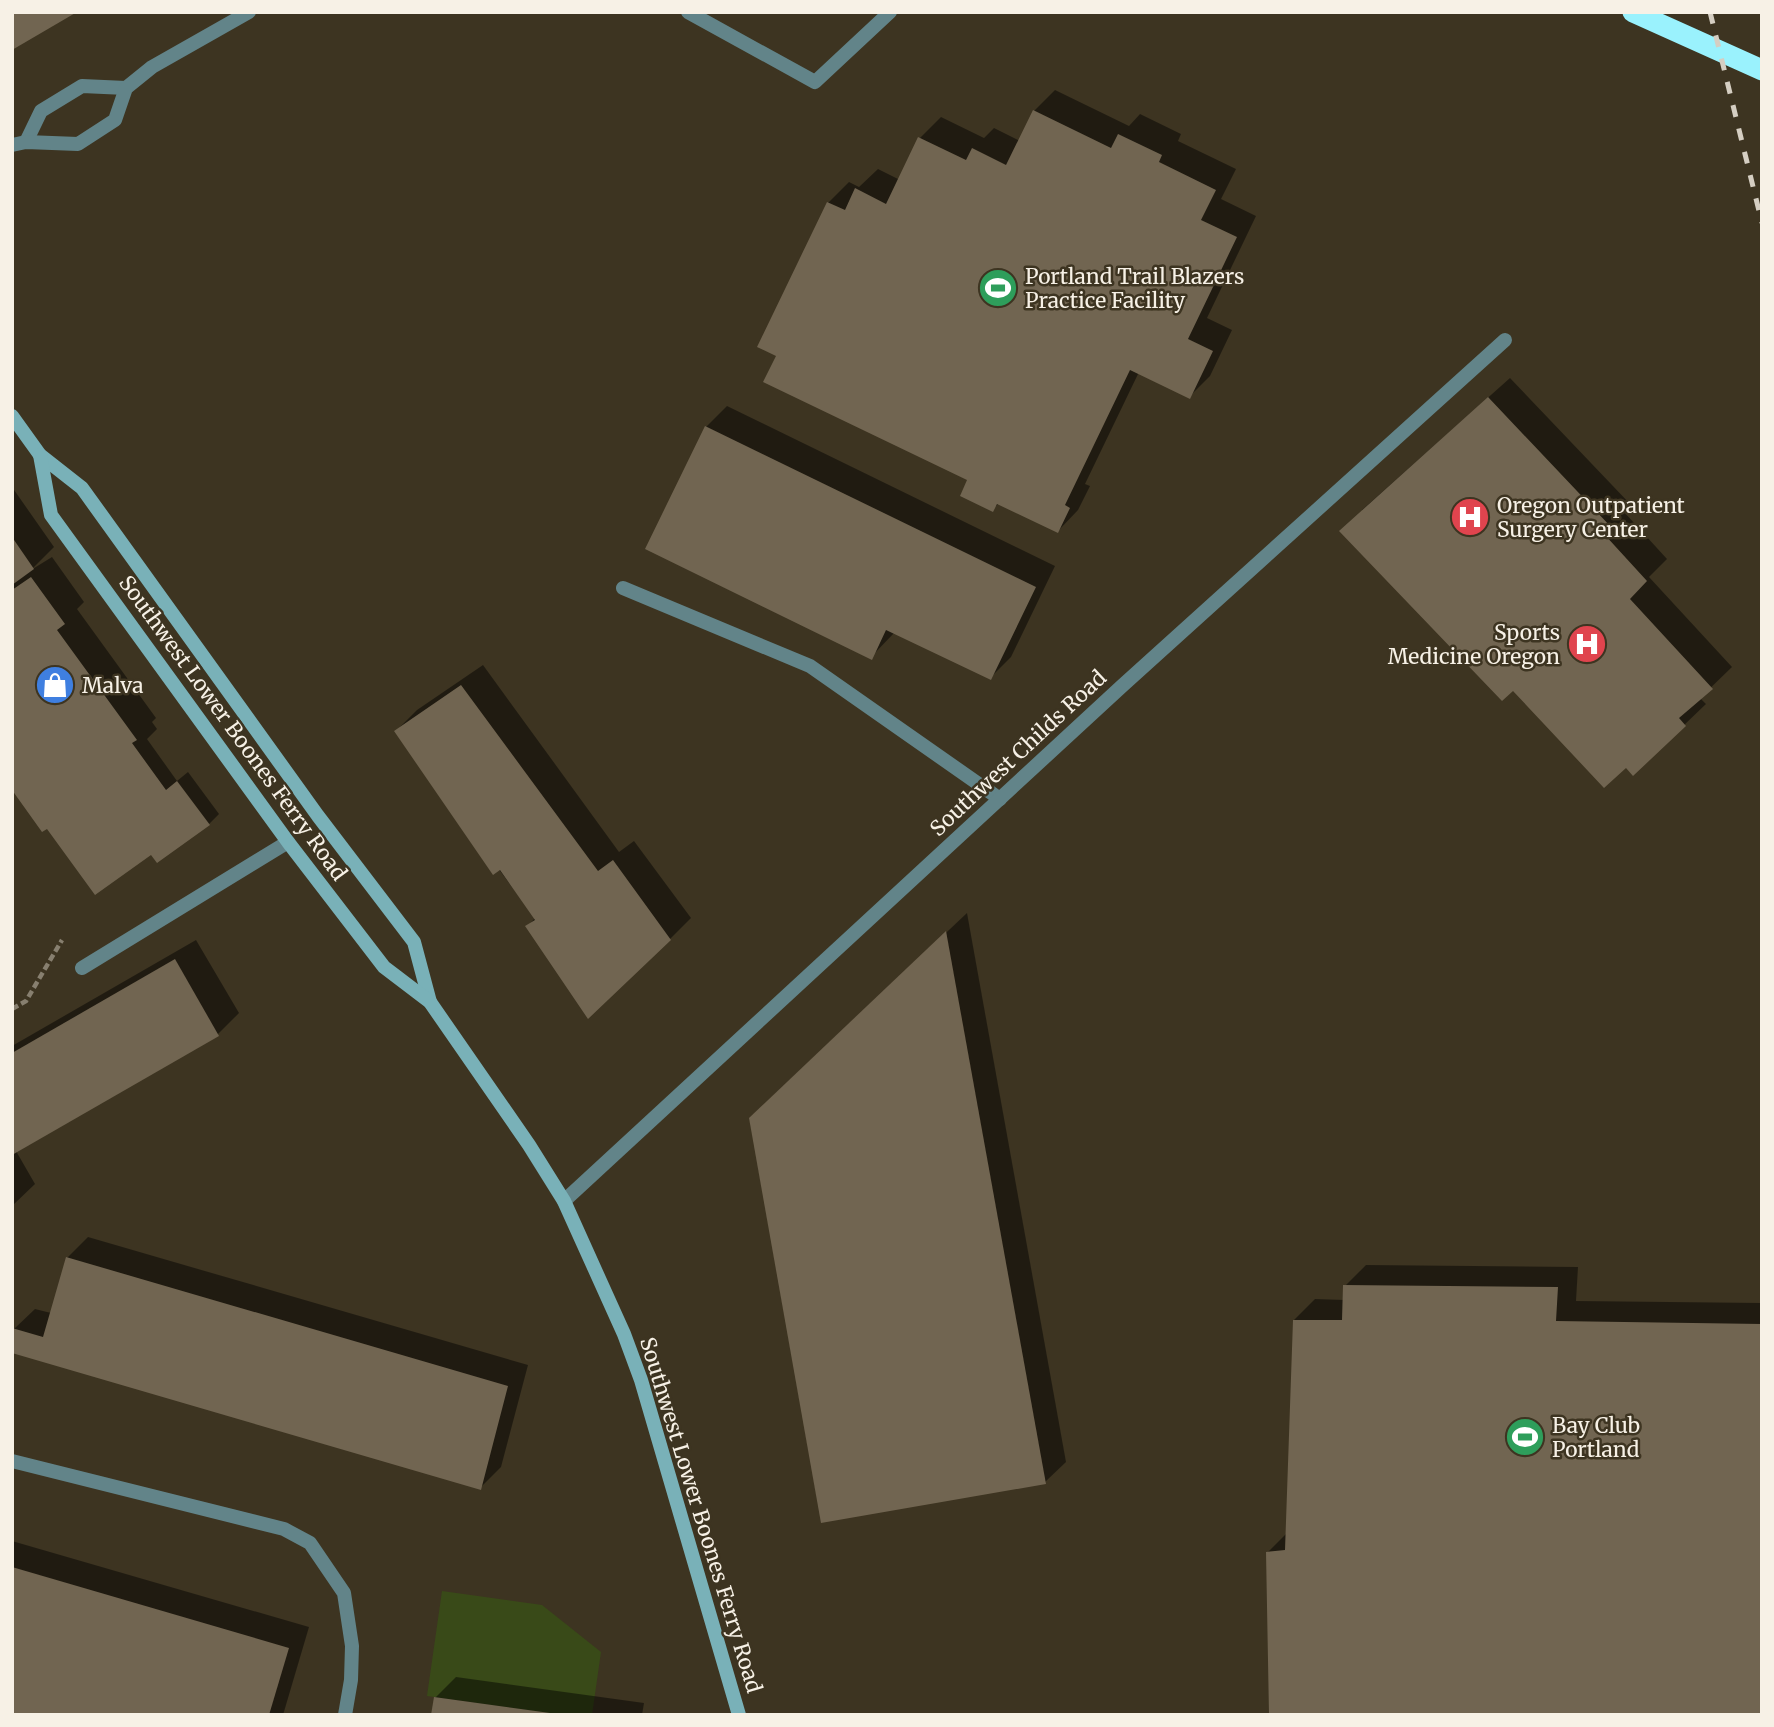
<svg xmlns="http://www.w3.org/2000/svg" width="1774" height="1727" viewBox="0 0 1774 1727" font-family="Merriweather,serif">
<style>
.green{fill:#394a18}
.shadow{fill:#0007}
.building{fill:#716551}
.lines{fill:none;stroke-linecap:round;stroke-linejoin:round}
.path{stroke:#877f6f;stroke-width:4.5;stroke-dasharray:7 3.5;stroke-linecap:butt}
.lane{stroke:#628489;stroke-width:14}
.street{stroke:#628489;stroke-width:14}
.secondary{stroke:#79b1b8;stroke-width:14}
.highway{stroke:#9af2fd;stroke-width:21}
.rail{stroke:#d5cec2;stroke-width:5;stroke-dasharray:12 12;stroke-linecap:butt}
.labels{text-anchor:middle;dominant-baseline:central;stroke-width:5;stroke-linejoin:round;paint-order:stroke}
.poi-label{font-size:21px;fill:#f7f1e6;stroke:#3d3421;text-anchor:start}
.street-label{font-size:21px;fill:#f7f1e6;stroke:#3d3421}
</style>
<rect width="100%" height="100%" fill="#3d3421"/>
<path class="green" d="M442,1591L542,1605L601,1652L592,1715H562L427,1696Z"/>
<g class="shadow">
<path d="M1055,90L1129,126L1140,114L1181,134L1178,141L1236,169L1221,199L1256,216L1207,318L1232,330L1210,376L1189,397L1139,372L1085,484L1090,486L1078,510L1058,531L999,503L992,510L970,480L778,355L828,203L849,182L859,187L878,169L900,180L920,138L941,117L984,138L994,128L1020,141L1034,111Z"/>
<path d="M1510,378L1632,506L1625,513L1667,559L1649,577L1732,667L1700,698L1706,704L1633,774L1362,510Z"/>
<path d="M727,406L1055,566L1011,657L990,678L895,632L871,657L706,427Z"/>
<path d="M12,487L54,547L31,570L52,557L84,602L77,609L156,718L152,722L157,729L147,739L177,781L188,772L219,814L209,824L151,852L47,826L12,787Z"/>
<path d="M483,665L619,852L634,841L691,918L670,939L527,927L535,918L396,731L417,710Z"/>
<path d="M967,913L1066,1462L1045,1482L772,1097Z"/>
<path d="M196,940L239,1013L218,1034L16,1151L35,1184L12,1206V1046Z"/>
<path d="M88,1237L528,1365L501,1467L480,1488L14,1329L35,1309L51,1313L67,1258Z"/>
<path d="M1366,1265L1578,1267L1576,1301L1762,1303V1715L1267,1553L1288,1532L1294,1320L1315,1299L1345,1300V1286Z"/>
<path d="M12,1541L309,1627L283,1715H12Z"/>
<path d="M456,1677L644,1703L642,1715H433L435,1698Z"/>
</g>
<g class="building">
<path d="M12,12H77L12,50Z"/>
<path d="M1033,110L1111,148L1118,134L1162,155L1159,162L1216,190L1201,220L1237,237L1188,339L1213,351L1190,399L1130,370L1065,505L1070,508L1058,533L997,504L993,512L960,496L967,480L763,382L776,356L757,347L827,202L845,210L855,188L886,204L918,137L966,160L972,148L1006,165Z"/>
<path d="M1488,397L1612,528L1604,534L1647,581L1630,599L1713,689L1679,718L1686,726L1633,776L1626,768L1604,788L1513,691L1502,701L1339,531Z"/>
<path d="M705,426L1036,587L991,680L886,630L872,660L645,549Z"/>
<path d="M12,537L34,569L12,585Z"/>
<path d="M31,577L65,624L57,630L137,740L132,743L166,790L177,781L210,825L157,863L151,855L95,895L47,829L42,832L12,790V590Z"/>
<path d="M461,685L598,871L613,860L671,940L588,1019L525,926L535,920L500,870L493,875L394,731Z"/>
<path d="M946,931L1046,1484L821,1523L749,1118Z"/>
<path d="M175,959L219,1036L12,1155V1053Z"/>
<path d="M66,1257L508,1386L481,1490L12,1353V1328L43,1337Z"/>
<path d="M1343,1285L1558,1287L1556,1321L1762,1324V1715H1269L1266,1552L1285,1550L1293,1320H1342Z"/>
<path d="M12,1567L289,1648L269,1715H12Z"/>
<path d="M434,1697L550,1713V1715H431Z"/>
</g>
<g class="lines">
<path class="path" d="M12,1009L26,1001L62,940"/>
<g class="lane">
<path d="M688,12L815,82L890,12"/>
<path d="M26,142L41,111L82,86L126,88"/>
<path d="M12,145L26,142L78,144L115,120L126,88L152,67L249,12"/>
<path d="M623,588L810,666L1000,799"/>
<path d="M82,968L288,842"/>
<path d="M12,1461L284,1529L310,1543L344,1593L352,1646L351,1680L345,1715"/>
</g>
<path class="street" d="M564,1201L1122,686L1505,340"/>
<g class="secondary">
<path d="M12,416L40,455L82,488L318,816L414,942L430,1002"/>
<path d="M40,455L51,515L288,842L384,967L430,1002L529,1145L564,1201L624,1334L641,1380L739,1715"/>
</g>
<path class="highway" d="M1633,12L1762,70"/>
<path class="rail" d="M1710,12L1762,223"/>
</g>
<defs>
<g id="stadium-disc" transform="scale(2.0125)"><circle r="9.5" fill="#2e9e5b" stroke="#3d3421"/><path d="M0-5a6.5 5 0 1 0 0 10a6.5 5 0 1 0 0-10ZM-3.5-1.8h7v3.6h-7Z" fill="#fff"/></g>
<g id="hospital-disc" transform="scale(2.0125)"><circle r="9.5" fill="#e0444e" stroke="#3d3421"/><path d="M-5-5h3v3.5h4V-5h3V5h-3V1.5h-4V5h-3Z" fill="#fff"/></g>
<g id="shop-disc" transform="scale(2.0125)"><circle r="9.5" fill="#3f7fe0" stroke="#3d3421"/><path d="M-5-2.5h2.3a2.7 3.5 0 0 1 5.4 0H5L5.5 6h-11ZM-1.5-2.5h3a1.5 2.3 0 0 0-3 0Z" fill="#fff"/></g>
</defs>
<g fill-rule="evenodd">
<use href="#stadium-disc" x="998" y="288"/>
<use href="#hospital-disc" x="1470" y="517"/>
<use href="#hospital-disc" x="1587" y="644"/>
<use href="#shop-disc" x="55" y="685"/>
<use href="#stadium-disc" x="1525" y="1437"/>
</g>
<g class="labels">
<g class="poi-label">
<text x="1025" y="276">Portland Trail Blazers<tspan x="1025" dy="24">Practice Facility</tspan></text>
<text x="1497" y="505">Oregon Outpatient<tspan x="1497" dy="24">Surgery Center</tspan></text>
<text x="1560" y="632" text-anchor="end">Sports<tspan x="1560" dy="24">Medicine Oregon</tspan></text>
<text x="82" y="685">Malva</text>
<text x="1552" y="1425">Bay Club<tspan x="1552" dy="24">Portland</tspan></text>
</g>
<g class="street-label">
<text transform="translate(233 728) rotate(54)">Southwest Lower Boones Ferry Road</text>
<text transform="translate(1018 753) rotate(-43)">Southwest Childs Road</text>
<text transform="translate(701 1515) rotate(73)">Southwest Lower Boones Ferry Road</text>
</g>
</g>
<rect width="1774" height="1727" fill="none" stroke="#f7f1e6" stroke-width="28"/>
</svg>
